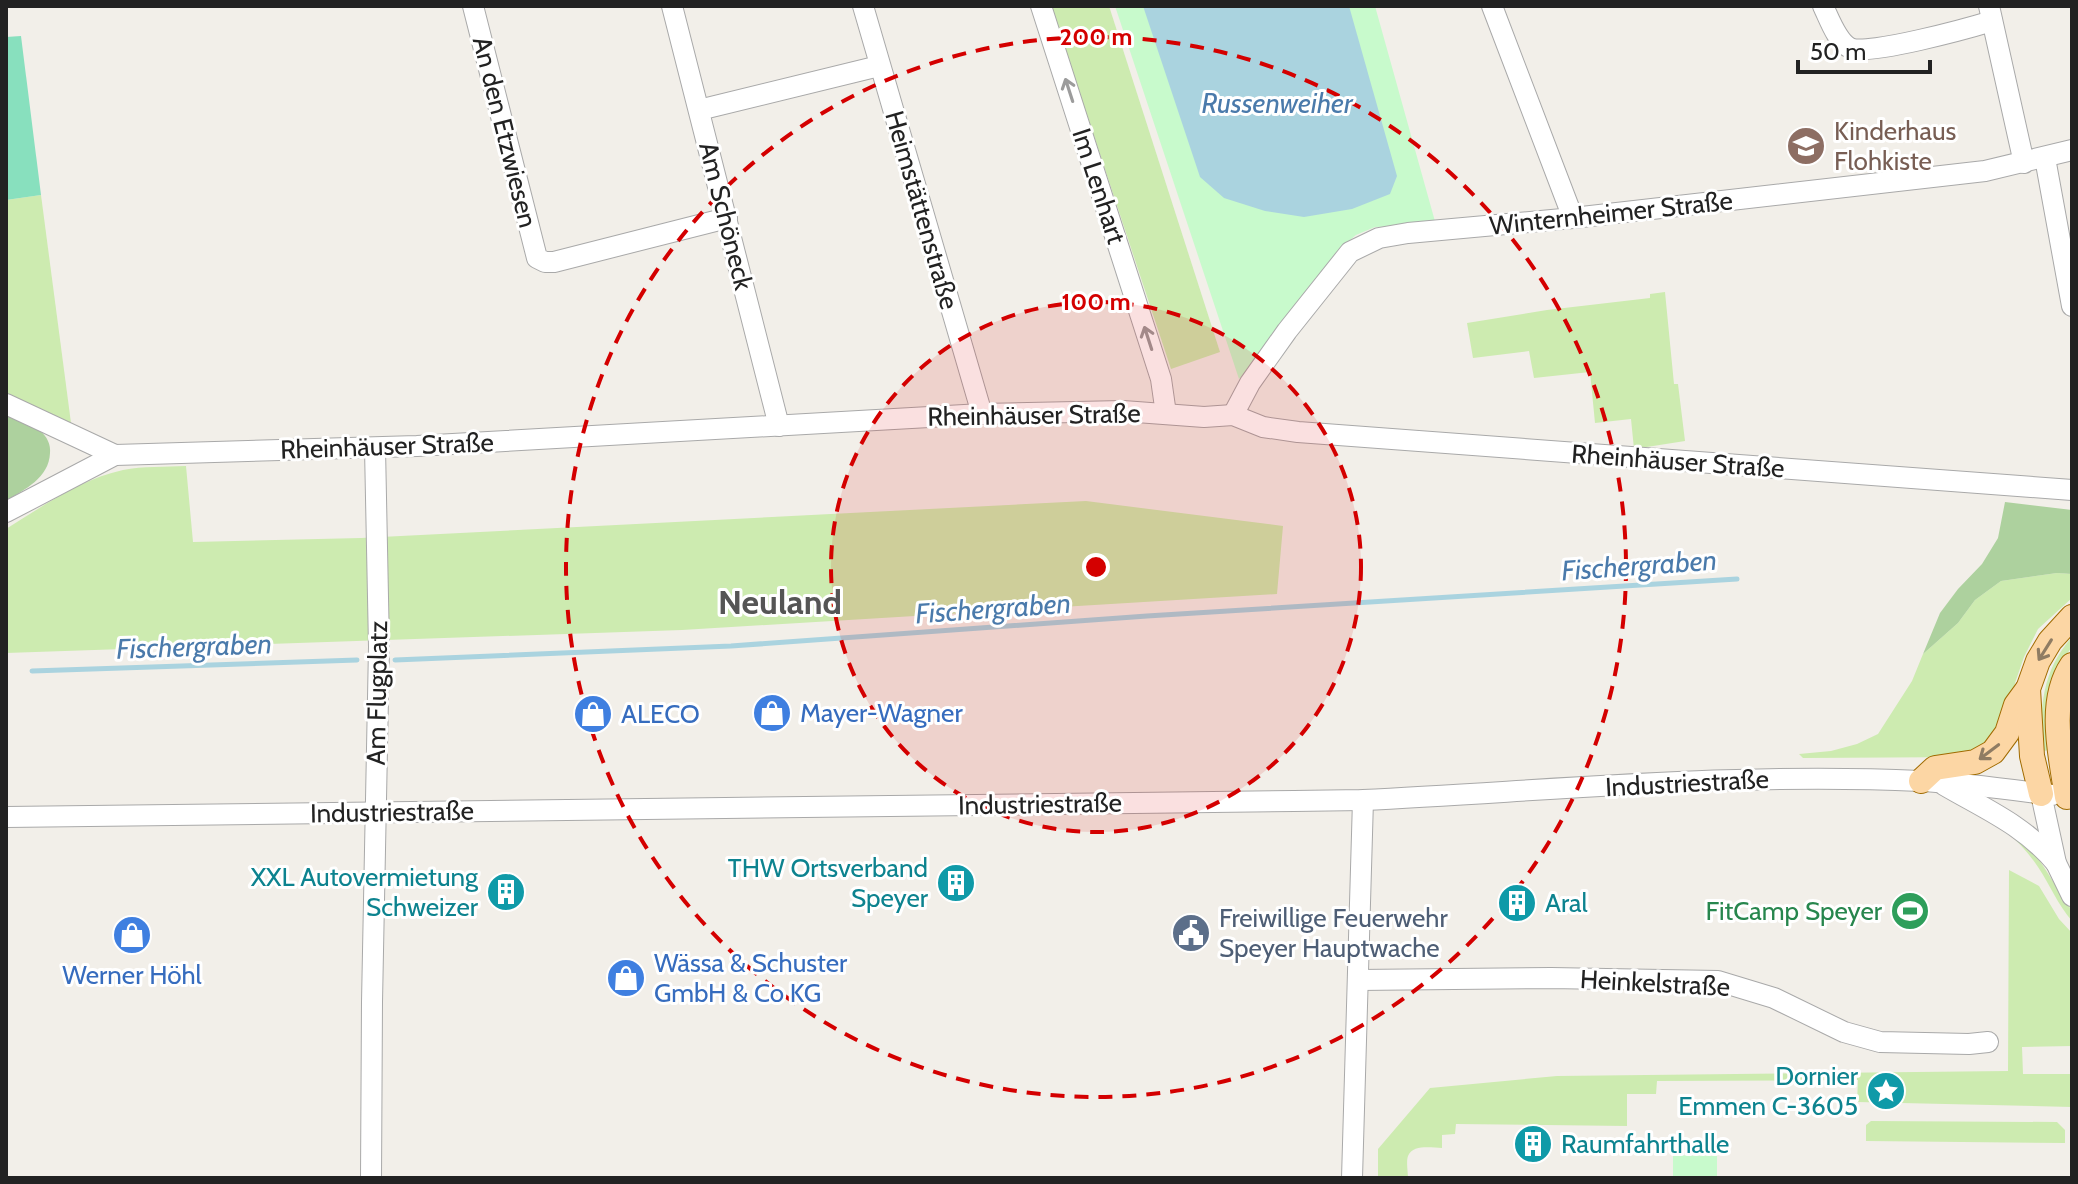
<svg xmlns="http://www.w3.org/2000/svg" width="2078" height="1184" viewBox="0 0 2078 1184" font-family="Cabin,sans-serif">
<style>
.grass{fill:#cdebb0}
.forest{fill:#add19e}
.park{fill:#c8facc}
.pitch{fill:#88e0be}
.water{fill:#aad3df}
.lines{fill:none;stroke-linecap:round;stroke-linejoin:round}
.stream{stroke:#aad3df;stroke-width:5}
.minor-casing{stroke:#a9a9a9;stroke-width:22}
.major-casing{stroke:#a06b00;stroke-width:26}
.minor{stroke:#fff;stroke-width:20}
.major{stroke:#fcd6a4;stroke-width:24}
.oneway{stroke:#9c9c9c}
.oneway2{stroke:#8f7c63}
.ring{fill:none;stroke:#d40000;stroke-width:4;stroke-dasharray:14 10}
.labels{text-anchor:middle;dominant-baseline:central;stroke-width:6;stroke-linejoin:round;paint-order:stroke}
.education-label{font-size:26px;fill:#785e54;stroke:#fff;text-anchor:start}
.street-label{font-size:26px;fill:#222;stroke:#fff}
.shop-label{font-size:26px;fill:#366cbe;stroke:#fff;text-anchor:start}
.culture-label{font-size:26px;fill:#0d838f;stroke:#fff;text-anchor:end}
.leisure-label{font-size:26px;fill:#27864d;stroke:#fff;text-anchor:end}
.service-label{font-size:26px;fill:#4e5e75;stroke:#fff;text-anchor:start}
.water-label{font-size:28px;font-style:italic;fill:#4a7aab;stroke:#fff}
.district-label{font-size:34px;font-weight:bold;fill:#555;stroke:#fff}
.centre{fill:#d40000;stroke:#fff;stroke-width:4}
.ring-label{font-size:24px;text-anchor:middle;font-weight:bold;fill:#d40000;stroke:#fff;stroke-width:6;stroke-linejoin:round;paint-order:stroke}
</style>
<rect width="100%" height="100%" fill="#f2efe9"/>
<g class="grass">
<path d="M1051,6H1109L1220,352L1171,369Z"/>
<path d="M41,195L71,423L6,397V200Z"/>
<path d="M1665,292L1674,384H1678L1685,441L1634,449L1631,419L1595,423L1590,372L1534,378L1529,351L1473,358L1467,323L1547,310L1650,298V294Z"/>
<path d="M186,466L193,542L361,538L1086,501L1283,526L1277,594L682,630L6,653V529C43,506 81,479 123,470C143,466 165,467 186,466Z"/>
<path d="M2057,573L2072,574V598L2038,629L2024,657L2015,683L2010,715L1974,757L1803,758L1799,754L1831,751L1857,744L1878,734L1912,681L1923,654L1958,623L1975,600L2001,581Z"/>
<path d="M2072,637V647L2063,659L2051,750L2043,751C2039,708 2042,671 2072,637Z"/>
<path d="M2005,830L2028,846L2040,861L2072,911V921C2058,905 2050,885 2038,867C2029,853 2017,841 2005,830Z"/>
<path d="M2009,870L2039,886L2059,919L2072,933V1046L2022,1047L2023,1074H2072V1107L1857,1102L1858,1080L1657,1081L1656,1094H1627V1126L1456,1124L1455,1134L1442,1135V1148C1432,1148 1413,1144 1408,1156C1406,1161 1408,1173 1408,1178H1378V1149L1430,1088L1557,1076L2008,1071Z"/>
<path d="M1871,1121L2057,1122L2065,1130V1143L1866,1141V1125Z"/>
</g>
<g class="forest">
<path d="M6,415C17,420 30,424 40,431C47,436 51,445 50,453C49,478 25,489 6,501Z"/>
<path d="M2005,502L2072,510V574L2057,573L2001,581L1975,600L1958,623L1923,654L1940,613L1958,589L1982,564L1998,538Z"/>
</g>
<g class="park">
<path d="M1115,6H1375L1436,225L1375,227L1356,235L1338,250L1252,364L1239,379Z"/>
<path d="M1673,1155L1717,1156V1178H1673Z"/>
</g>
<path class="pitch" d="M21,36L41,195L6,200V37Z"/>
<path class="water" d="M1143,6H1349L1397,176L1390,194L1352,209L1304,217L1265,211L1224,198L1200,177Z"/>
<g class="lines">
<g class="stream">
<path d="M395,660L731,646L1147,616L1737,579"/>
<path d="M32,671L357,660"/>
</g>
<g class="minor-casing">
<g id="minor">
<path d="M473,6L537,258L545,262H554L727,218"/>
<path d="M672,6L779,426"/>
<path d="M863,6L982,414"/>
<path d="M1041,6L1161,379L1166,414"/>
<path d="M1492,6L1573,218"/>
<path d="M1823,6C1829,18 1837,42 1850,48C1868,56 1969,28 1992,21"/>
<path d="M1989,6L2024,163"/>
<path d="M699,110L879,66"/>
<path d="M2045,158L2072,306"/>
<path d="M6,404L115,455"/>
<path d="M1233,415L1250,383L1287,331L1350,252L1379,238L1408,233L1573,218L1985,171L2072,150"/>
<path d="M6,512L115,455L417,446L982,414L1123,411L1204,417L1233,415L1263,427L1298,432L2072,490"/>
<path d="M1944,785C1985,809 2024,825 2056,863"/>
<path d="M2041,794L2056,863L2072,896"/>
<path d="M6,817L1294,801L1363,800C1547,791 1736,772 1920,781C1964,783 2008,789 2052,795"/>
<path d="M1358,980L1551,978L1718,981L1774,998L1844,1032L1880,1042L1969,1044L1988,1042"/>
<path d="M371,1178L372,1002L379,647L375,448"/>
<path d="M1352,1178L1363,800"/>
</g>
</g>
<g class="major-casing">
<g id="major">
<path d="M1921,781L1935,768L1975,762L1993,752L2007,733L2016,705L2027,690"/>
<path d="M2041,794L2032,756L2028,689L2038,661L2050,641L2072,617"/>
<path d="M2067,797C2061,757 2047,702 2072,665"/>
</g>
</g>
<use href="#minor" class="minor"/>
<use href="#major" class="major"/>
</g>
<defs><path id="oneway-shaft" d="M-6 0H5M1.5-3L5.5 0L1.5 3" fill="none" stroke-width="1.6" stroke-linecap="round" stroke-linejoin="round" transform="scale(2)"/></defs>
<g class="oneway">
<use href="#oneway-shaft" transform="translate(1069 90) rotate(-108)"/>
<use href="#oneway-shaft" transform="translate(1148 338) rotate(-108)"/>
</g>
<g class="oneway2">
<use href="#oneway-shaft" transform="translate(2045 650) rotate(122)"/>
<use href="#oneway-shaft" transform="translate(1989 752) rotate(143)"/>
</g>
<circle cx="1096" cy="567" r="265" fill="#d40000" fill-opacity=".12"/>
<g class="ring">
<circle cx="1096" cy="567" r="265"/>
<circle cx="1096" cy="567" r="530"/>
</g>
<defs>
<g id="school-disc" transform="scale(2)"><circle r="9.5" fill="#8d6e63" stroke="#fff"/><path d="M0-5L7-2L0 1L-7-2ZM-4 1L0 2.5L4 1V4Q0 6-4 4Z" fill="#fff"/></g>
<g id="shop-disc" transform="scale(2)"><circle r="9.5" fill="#3f7fe0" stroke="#fff"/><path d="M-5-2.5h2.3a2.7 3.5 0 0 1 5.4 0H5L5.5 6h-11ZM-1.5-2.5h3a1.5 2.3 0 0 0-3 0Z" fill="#fff"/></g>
<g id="building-disc" transform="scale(2)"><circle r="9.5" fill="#0f9aa8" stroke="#fff"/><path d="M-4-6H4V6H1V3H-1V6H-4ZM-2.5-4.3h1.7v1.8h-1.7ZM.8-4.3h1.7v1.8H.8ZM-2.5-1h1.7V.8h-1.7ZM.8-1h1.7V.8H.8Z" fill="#fff"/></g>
<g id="stadium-disc" transform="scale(2)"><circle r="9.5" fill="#2e9e5b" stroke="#fff"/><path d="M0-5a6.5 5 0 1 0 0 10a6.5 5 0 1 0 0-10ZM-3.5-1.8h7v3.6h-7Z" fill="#fff"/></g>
<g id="civic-disc" transform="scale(2)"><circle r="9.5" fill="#5c6f8a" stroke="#fff"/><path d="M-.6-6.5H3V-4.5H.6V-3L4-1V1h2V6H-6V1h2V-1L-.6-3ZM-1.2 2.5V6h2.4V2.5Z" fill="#fff"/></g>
<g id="sight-disc" transform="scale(2)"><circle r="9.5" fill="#0f9aa8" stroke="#fff"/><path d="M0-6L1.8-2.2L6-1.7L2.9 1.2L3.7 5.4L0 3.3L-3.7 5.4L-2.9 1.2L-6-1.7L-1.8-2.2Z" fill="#fff"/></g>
</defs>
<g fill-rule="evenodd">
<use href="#school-disc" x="1806" y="146"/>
<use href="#shop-disc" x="772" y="713"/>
<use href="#shop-disc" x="593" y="714"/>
<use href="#building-disc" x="956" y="883"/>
<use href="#building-disc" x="506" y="892"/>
<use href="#building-disc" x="1517" y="903"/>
<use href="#stadium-disc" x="1910" y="911"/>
<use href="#civic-disc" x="1191" y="933"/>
<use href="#shop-disc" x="132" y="935"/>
<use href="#shop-disc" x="626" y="978"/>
<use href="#sight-disc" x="1886" y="1091"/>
<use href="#building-disc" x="1533" y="1144"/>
</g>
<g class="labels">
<g class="education-label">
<text x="1834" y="131">Kinderhaus<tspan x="1834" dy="30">Flohkiste</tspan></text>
</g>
<g class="street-label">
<text transform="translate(505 132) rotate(76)">An den Etzwiesen</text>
<text transform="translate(1099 186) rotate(72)">Im Lenhart</text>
<text transform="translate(922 210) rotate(74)">Heimstättenstraße</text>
<text transform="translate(1611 213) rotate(-6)">Winternheimer Straße</text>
<text transform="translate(726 216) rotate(76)">Am Schöneck</text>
<text transform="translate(1034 415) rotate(-1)">Rheinhäuser Straße</text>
<text transform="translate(387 446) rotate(-2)">Rheinhäuser Straße</text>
<text transform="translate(1678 461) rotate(4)">Rheinhäuser Straße</text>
<text transform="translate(377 693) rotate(-89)">Am Flugplatz</text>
<text transform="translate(1687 783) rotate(-3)">Industriestraße</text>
<text transform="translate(1040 804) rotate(-1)">Industriestraße</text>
<text transform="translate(392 812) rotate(-1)">Industriestraße</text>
<text transform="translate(1655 983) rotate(3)">Heinkelstraße</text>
</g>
<g class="shop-label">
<text x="800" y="713">Mayer-Wagner</text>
<text x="621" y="714">ALECO</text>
<text x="654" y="963">Wässa &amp; Schuster<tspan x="654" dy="30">GmbH &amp; Co KG</tspan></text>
<text x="132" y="975" text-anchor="middle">Werner Höhl</text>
</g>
<g class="culture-label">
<text x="928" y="868">THW Ortsverband<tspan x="928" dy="30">Speyer</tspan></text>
<text x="478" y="877">XXL Autovermietung<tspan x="478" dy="30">Schweizer</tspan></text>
<text x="1545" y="903" text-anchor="start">Aral</text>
<text x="1858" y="1076">Dornier<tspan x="1858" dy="30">Emmen C-3605</tspan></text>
<text x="1561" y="1144" text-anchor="start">Raumfahrthalle</text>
</g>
<g class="leisure-label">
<text x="1882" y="911">FitCamp Speyer</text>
</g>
<g class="service-label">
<text x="1219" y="918">Freiwillige Feuerwehr<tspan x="1219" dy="30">Speyer Hauptwache</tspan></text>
</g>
<g class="water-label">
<text x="1277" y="103">Russenweiher</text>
<text transform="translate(1639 565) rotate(-4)">Fischergraben</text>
<text transform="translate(993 608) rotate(-4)">Fischergraben</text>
<text transform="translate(194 646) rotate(-2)">Fischergraben</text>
</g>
<g class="district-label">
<text x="780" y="602">Neuland</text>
</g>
</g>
<circle cx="1096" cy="567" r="12" class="centre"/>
<g class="ring-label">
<text x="1096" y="45">200 m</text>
<text x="1096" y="310">100 m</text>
</g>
<rect width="2078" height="1184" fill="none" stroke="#222222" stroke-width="16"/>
<path d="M1798 60v12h132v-12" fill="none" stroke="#222222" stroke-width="4"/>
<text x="1810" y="60" font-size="24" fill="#222222" stroke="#ffffff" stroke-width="6" paint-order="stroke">50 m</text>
</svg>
